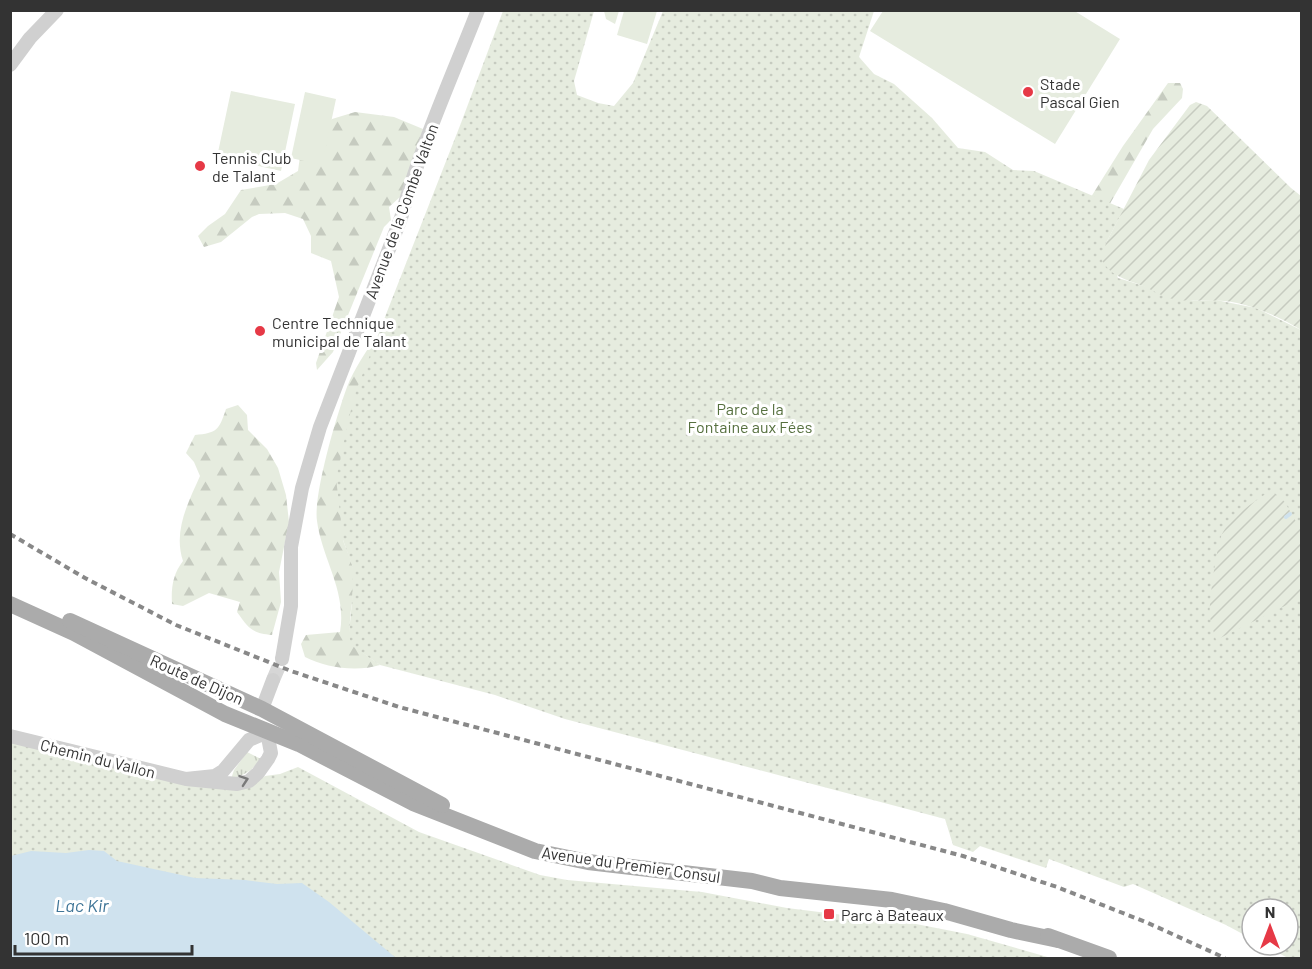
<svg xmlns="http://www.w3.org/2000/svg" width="1312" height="969" viewBox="0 0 1312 969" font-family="Barlow,sans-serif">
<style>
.grass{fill:url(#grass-tufts)}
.forest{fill:url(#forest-firs)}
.park{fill:url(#park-dots)}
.garden{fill:url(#garden-furrows)}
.pitch{fill:#e6ecdf}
.water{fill:#cfe2ee}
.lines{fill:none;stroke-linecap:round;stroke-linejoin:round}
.stream{stroke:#cfe2ee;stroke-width:4}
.minor-tunnel{stroke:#d6d6d6;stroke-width:14;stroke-dasharray:14 7;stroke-linecap:butt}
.minor{stroke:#d0d0d0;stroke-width:14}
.major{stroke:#ababab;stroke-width:16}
.rail{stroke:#888;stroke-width:4;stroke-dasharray:6 4.5;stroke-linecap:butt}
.oneway{stroke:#7a7a7a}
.poi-dot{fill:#e63946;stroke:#fff;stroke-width:2}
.labels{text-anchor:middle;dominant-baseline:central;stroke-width:6;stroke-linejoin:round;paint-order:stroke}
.poi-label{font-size:16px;fill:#333;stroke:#fff;text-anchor:start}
.street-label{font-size:16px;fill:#333;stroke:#fff}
.park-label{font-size:16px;fill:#56703f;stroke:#fff}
.water-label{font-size:18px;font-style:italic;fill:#3f7597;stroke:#fff}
</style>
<defs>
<pattern id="grass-tufts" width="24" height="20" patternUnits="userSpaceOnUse" patternTransform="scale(1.5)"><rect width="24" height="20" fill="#e6ecdf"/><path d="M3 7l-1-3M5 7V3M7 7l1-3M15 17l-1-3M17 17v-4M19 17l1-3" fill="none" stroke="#c6cbc0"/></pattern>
<pattern id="forest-firs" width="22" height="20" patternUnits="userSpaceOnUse" patternTransform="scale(1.5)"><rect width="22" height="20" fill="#e6ecdf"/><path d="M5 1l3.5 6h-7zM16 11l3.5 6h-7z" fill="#c6cbc0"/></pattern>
<pattern id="park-dots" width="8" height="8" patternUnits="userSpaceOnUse" patternTransform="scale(1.5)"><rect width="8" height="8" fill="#e6ecdf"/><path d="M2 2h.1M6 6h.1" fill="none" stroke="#c6cbc0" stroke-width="1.8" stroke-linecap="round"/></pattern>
<pattern id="garden-furrows" width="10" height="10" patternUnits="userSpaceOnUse" patternTransform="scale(1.5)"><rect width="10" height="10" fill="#e6ecdf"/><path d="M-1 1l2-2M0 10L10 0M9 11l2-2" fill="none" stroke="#c6cbc0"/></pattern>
</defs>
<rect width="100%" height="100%" fill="#fff"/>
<g class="grass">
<path d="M604,11H619L615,24L606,19Z"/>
<path d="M247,752L261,759C252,771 245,775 231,779L234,770Z"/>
</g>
<g class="forest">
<path d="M1168,83H1180L1183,89L1182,98L1153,129L1104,214L1091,197L1123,146Z"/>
<path d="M355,112L394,117L423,129L414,164L400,197L389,207L391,220L384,227L333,352L317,370L316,363L339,297L331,261L311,253V236L303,219L285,213L259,214L252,217L221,242L204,247L198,236L208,226L225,214L241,190L276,184L298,171L301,149L309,138L332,119Z"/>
<path d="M376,336L343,540C346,549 351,559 353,568C357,594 345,620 352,645L380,665C357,672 326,668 305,657L301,644L306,635L340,632C347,591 322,559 317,521C313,495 337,414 347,387C354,369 366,352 376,336Z"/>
<path d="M238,405L247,415L248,430L267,449L278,468L286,495L289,522L279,572L281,602L272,635C252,633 249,629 237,612L240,602L209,593L183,606L172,604C171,587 173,574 183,561C173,531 188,503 200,476L194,462L186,453L195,435C217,433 219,430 226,409Z"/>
</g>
<g class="park">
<path d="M503,11H594L574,81L577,95L598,103L614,106L633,83L663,11H874L859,57L874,74L894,84L932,118L958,148L985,152L1013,170L1034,171L1124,209L1106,243L1118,278L1193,301L1216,300L1256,308L1301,330V958H1288L1263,945H1288V909H1252V939L1226,925L1133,884L1124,887L1049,859L1046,868L980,846L973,852L953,845L945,819L565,719L495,695L380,665L351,645L349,634L352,601L353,568L343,540L336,478L354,396L461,123Z"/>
<path d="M11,740L249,788L265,776L280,774L298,767L419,832L540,875L567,880L702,892L787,908L916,924L967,934L1051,958H11Z"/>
</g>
<g class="garden">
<path d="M1196,102L1207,106L1291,188L1301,196V330C1281,318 1260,308 1237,303C1216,298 1194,303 1173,299C1162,297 1153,290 1143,286C1126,279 1111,277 1102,260L1106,243L1149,160L1190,105Z"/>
<path d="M1270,491L1284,501L1301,530V598L1216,640C1214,632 1211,625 1210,617C1208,606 1217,544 1222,534C1231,516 1254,502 1270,491Z"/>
</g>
<g class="pitch">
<path d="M1073,10L1120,39L1055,144L870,31L883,11Z"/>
<path d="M624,11H657L647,44L617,35Z"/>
<path d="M231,91L295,104L281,171L217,157Z"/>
<path d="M305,92L336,99L322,165L291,158Z"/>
</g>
<path class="water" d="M89,850L104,851L117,861L195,878L245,880L277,884L302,883L329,902L396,958H11V856L31,851L66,853Z"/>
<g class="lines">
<path class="stream" d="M1286,517L1290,514"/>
<path class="minor-tunnel" d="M273,680L282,659"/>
<g class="minor">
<path d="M10,65L30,38L57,10"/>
<path d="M282,659L291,606V547L302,488L320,427L401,218C420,147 451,79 478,10"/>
<path d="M262,709L273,680"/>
<path d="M10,736L186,779L237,784L249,781L258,773L268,759L271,753L267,732L249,740L223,771L215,776L186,779"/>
</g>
<g class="major">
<path d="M10,604L74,633L225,714L299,744L413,803L535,851L588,862L752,881L780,888L892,900L944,911L1011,930L1058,940"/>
<path d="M70,621L262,709L442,805"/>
<path d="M1048,936L1109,958"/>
</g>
<path class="rail" d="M10,534L85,578L176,625L291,671L399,707L963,856L1057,887L1148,923L1225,958"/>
</g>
<defs><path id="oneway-chevron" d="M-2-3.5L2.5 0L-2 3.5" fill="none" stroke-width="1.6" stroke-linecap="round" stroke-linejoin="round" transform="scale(1.5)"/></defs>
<use class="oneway" href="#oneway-chevron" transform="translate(244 780) rotate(-19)"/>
<g class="poi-dot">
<circle cx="1028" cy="92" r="6"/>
<circle cx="200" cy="166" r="6"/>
<circle cx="260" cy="331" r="6"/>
<rect x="823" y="908" width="12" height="12" rx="3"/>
</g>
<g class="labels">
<g class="poi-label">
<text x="1040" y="83">Stade<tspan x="1040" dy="18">Pascal Gien</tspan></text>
<text x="212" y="157">Tennis Club<tspan x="212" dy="18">de Talant</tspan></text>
<text x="272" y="322">Centre Technique<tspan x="272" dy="18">municipal de Talant</tspan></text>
<text x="841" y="914">Parc à Bateaux</text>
</g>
<g class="street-label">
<text transform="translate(401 211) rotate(-70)">Avenue de la Combe Valton</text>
<text transform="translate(197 679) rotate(24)">Route de Dijon</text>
<text transform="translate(98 758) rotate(14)">Chemin du Vallon</text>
<text transform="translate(631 864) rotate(8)">Avenue du Premier Consul</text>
</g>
<g class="park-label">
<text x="750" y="408">Parc de la<tspan x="750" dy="18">Fontaine aux Fées</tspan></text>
</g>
<g class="water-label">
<text x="82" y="905">Lac Kir</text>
</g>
</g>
<rect width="1312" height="969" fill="none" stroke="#333333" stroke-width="24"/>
<g transform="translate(1270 927)"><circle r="28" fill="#ffffff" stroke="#adadad" stroke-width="1.5"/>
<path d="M0-4.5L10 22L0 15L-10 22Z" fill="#e63946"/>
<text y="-9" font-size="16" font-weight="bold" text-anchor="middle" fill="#333333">N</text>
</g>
<path d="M15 945v9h177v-9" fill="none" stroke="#333333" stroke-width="3"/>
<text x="24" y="945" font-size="18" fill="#333333" stroke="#ffffff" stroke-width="4.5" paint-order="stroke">100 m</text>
</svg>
